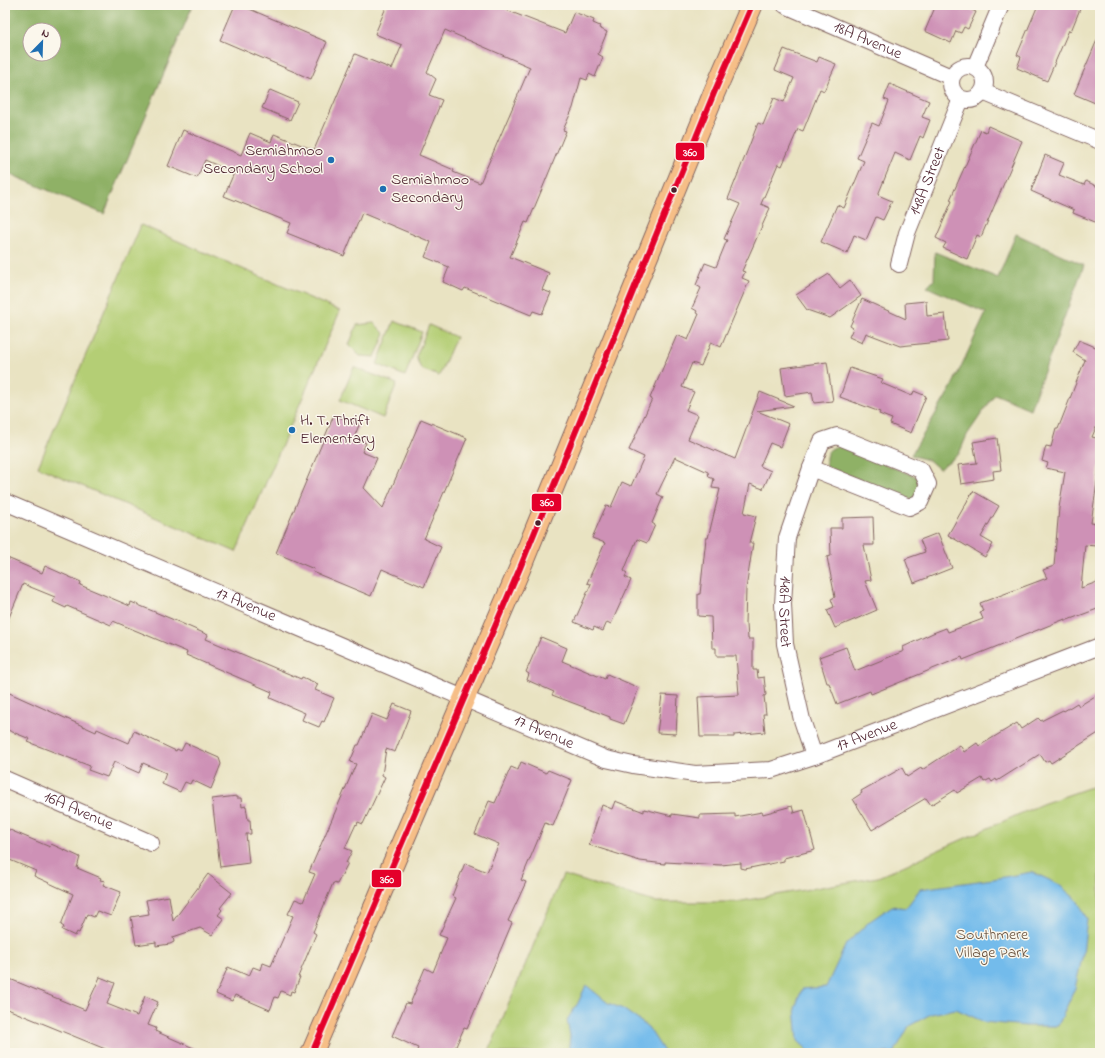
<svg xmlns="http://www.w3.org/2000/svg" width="1105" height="1058" viewBox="0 0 1105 1058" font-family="'Indie Flower',sans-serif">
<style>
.green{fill:#b4ce74;stroke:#7f7650}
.forest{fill:#8fb166;stroke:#6c6848;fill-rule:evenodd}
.water{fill:#73bbeb;stroke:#5e6d8b}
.building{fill:#ce91b6;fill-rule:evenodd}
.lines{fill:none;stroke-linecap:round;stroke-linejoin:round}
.minor-casing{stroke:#826460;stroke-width:18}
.major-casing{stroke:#826460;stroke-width:23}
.minor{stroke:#fff;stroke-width:16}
.major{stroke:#f6be87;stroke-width:21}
.bus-1-casing{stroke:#fbf7ec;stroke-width:9}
.bus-1{stroke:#e4002b;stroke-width:6}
.poi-dot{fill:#1f6fb2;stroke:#fbf7ec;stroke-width:1.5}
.bus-dot{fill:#4a1f2b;stroke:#fbf7ec;stroke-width:1.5}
.labels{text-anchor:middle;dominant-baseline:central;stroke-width:3;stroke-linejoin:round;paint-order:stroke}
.street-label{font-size:16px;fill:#4a1f2b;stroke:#fbf7ec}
.poi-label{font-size:16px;fill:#4a1f2b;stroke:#fbf7ec;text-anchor:start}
.park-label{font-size:16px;fill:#6a5441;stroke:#fbf7ec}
.line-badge{stroke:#fbf7ec;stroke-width:1.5}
.badge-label{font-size:11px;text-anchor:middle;font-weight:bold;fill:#fff}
</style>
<rect width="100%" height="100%" fill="#fbf7ec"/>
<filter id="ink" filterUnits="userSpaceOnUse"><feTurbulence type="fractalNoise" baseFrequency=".025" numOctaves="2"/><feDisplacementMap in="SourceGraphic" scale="8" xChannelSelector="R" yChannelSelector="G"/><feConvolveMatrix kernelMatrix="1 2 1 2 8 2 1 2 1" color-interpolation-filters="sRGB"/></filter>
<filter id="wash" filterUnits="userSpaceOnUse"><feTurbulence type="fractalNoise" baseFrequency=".012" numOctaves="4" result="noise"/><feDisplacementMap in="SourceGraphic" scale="16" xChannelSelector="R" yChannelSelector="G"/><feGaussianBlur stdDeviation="0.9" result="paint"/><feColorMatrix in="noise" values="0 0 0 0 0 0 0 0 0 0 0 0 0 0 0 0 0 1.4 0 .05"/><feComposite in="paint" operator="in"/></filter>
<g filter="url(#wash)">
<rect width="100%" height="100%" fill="#e9e3c2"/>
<g class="green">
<path d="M141,225L340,311L236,552L38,467Z"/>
<path d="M394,321L422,332L405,376L377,364Z"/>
<path d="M374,323L385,334L375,357L360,356L349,345L357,325Z"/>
<path d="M429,325L456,337L439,376L421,369L416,357Z"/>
<path d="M354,367L397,384L383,418L340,400Z"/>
<path d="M1100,784V1053H488L563,875L655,902H736L878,877L1042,804Z"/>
</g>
<g class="forest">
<path d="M5,5H193L104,214L5,172ZM30,30H54V54H30Z"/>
<path d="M1016,234L1084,265L1030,409L995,394L967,435L959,454L939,469L930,461L911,455L951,388L986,313L927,287L934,280L935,252L998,278Z"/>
<path d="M839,446L917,477L922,482L914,501L827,467C824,456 827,448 839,446Z"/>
</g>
<g class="water">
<path d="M1032,872L1058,884L1077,900L1087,919L1083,954L1075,988L1058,1026H1026L984,1022L956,1009L931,1014L909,1026L894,1053H811L798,1041L795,1008L802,989L826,987L846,944L870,921L892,906L906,908L920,889L993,879Z"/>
<path d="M586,985L608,1003L623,1009L648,1027L665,1053H568L570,1036L567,1020L578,1003Z"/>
</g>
<g id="blocks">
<g class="building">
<path d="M235,5H240L327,42L311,79L220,40Z"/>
<path d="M387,5H508L506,10L565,33L574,12L594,20L593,23L600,26L599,28L607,32L598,54L603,57L595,77L589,74L587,80L581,78L573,108L563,130L566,131L528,223L525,222L510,257L549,273L542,290L551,293L542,314L533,311L531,315L465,288L463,291L443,282L449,267L425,257L431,242L362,213L344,256L287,233L291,223L224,196L234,173L205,160L197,178L168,166L183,130L241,155L250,133L271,142L274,134L314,150L355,54L392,69L402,45L375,34ZM445,30L530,67L480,183L453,172L454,170L419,155L442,100L429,95L436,79L427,72Z"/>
<path d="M936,5H962L976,12L968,29L964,27L961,33L956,31L951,43L925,31Z"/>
<path d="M1038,5H1071L1080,9L1071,31L1069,30L1047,81L1017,68L1021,57L1017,55Z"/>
<path d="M1100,33V105L1074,94Z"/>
<path d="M784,49L817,62L819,57L836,64L824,91L820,89L803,131L798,129L782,166L778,164L761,204L770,208L742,271L745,272L742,278L749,281L721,347L711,342L701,366L692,363L682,387L694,392L686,410L698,415L688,439L735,459L760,392L794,406L757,411L789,424L780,447L770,443L760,466L771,471L763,489L750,484L744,513L756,516L749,543H753L746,589L745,624H747L748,639H753V670H757L758,678L764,677L766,695L764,696L766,714H763L765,732L734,735V737H700L698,697L739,695L736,656H716V648H712L711,617L698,616V594H700L706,538H708L720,489L712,488L714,479L709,477L708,472L675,457L657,494L663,497L652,523L655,525L647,543L637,539L624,571L627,573L625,577L631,580L611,624L607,622L603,631L594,627L593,630L574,622L591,584L587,583L605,543L592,538L606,506L611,507L622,482L631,486L644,457L629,450L652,399L650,398L677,335L688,340L699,314L696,313L697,311L692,308L701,288L696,285L705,263L716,267L727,240L724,239L740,204L728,199L748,149L758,123L763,125L774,98L784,102L794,78L775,70Z"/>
<path d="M890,84L929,101L922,117L930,120L923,138L920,136L910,160L895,153L878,195L892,201L883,220L876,217L866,240L854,235L847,253L821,242L837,205L844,208L864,161L857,158L872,123L879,126L889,101L884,99Z"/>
<path d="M270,90L298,102L290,120L262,108Z"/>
<path d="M988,126L1022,141L981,237L977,235L967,259L943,248L946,243L936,238L952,201L950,200L981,130L986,132Z"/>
<path d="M1045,155L1064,163L1059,175L1084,185L1086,181L1100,188V224L1073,213L1074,210L1031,191Z"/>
<path d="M829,274L840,288L850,280L861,296L830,318L807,310L796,295Z"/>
<path d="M862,299L906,319L905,303L926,301L927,316L945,314L948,341L900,346L866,333L862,343L849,337L853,328L850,326Z"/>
<path d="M1079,340L1100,349V418L1092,437L1100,439V462L1091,523L1098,524L1096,546L1085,545L1081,588L1100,581V608L1065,621V619L963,660L962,657L871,694L870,691L837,704L829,683H827L819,657L846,647L855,671L904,651L903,647L933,633L946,628L948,632L983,619L980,612L983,611L980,603L1047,578L1043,570L1054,566L1059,508L1065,472L1046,468L1048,463L1042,461L1046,446L1051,447L1056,429H1058L1085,360L1073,352Z"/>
<path d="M827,362L833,401L814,403L812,392L785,396L781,368Z"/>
<path d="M850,368L883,379L881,383L912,396L914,391L926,396L911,433L890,424L892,419L879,414L880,412L840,397Z"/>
<path d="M334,415L359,425L354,438L366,443L362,452L377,458L364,488L383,508L421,419L467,438L424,539L441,547L424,587L382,569L371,596L313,572L314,569L276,553Z"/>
<path d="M997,438L1001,470L993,471L994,479L961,484L958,465L977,463L973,442Z"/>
<path d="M973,491L999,506L981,537L993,544L985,557L948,535Z"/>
<path d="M873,517L874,545H864L871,580L865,581L877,610L835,628L827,610L834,607L831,599L835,597L827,557L831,556L830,528H842V518Z"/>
<path d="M938,533L952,568L914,583L905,559L925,552L920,540Z"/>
<path d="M5,557L42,573L45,566L81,582L80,585L130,606L131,602L174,620L208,635L206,639L301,679L302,677L318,684L315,690L334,698L324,722L322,721L319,727L302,720L305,713L270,698L272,692L186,655L187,652L113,621L111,625L67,606L66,608L53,602L55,597L23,584L5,627Z"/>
<path d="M541,637L567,648L562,661L605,679L607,674L639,688L624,724L610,719V717L552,695L554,692L527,680L529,674L526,672Z"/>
<path d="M5,691L96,732L97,729L129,743L134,731L176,751L177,749L181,751L185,743L219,758L221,764L211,789L192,780L190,784L185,782L180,792L162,784L166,773L143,763L139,773L114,762L107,777L88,770L90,766L28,742L30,739L5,729Z"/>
<path d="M1100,693V732L1051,763L1049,760L1045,762L1040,754L997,781L996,779L992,782L990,779L984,782L982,778L957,793L955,790L931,805L926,798L872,830L853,799L862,793L861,791L902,768L907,777L921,768L922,770L960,745L964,752L977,743L979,746L1017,723L1021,729L1038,718L1041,721L1063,710L1064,711L1077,703L1079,706Z"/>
<path d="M662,695L678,696L676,734L657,733Z"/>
<path d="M394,704L411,711L395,752L386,749L382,775L385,777L363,824L358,822L357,825L356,824L345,848L352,851L346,863H348L337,884L333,883L313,932L316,934L298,977H300L294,992L291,991L290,995L281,991L278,998L275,997L270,1010L235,995L232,1001L216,994L228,967L249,976L253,967L261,970L263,963L271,966L293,916L288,914L295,899L303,902L315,874L309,872L356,764L350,762L357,745H359L372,714L387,720Z"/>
<path d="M521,762L546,773L548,770L572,780L553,826L545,823L521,880L526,882L508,921L512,923L467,1029L464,1028L453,1053H416L418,1048L392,1036L406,1003L410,1004L425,968L433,972L447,938L439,935L456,898L452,896L465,863L487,872L499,844L475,834L489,801L495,803L511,767L518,770Z"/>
<path d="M237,796V798H241L242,807L246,806L248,820H250L251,834H246L249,863L220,867L212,799Z"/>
<path d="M615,801L644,812V809L672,816V814L700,818V815L735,814V817L762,812L763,814L792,806L794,813L804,810L815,850L784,858V861L745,869L741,868V863L721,865L665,862V864L640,861L589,845L602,805L612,809Z"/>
<path d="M5,828L50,847L51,844L80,857L77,868L101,878L100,880L105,881L103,885L121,892L111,916L97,911L94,917L87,914L79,933L77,932L75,936L62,930L64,927L61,925L73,894L34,876L36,871L5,858Z"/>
<path d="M208,874L232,893L220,908L222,910L218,915L224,919L212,935L200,928L173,937L174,942L170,944L156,946V942L136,945L131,917L149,914L146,900L169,896L173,921Z"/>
<path d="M5,977L85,1010L100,977L115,983L107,1004L137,1016L145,996L158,1002L148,1025L156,1028L155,1031L205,1053H115L5,1008Z"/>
</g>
</g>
</g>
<g filter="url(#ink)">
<use href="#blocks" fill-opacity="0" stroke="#826460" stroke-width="1"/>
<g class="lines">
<g class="minor-casing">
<g id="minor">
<path id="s1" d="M785,5L951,77"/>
<circle cx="968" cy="83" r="17"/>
<path d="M975,67L1001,5"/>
<path d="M983,92L1100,141"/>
<path id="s2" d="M899,264L907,233L961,99"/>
<path d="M837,436L921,470L928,484L920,502L909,507L811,468L822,441Z"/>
<path id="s3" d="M811,468L787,538L783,604L785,644L802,720L814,756"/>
<path id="s4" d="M5,502L606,759L633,765L695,774L771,770L814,756L1100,646"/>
<path id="s5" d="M5,779L151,843"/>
</g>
</g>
<g class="major-casing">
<path id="major" d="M312,1053L520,568L714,93L752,5"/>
</g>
<use href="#minor" class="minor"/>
<use href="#major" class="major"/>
<g class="bus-1-casing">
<path id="bus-1" d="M312,1053L520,568L714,93L752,5"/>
</g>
<use href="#bus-1" class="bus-1"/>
</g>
</g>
<g class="poi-dot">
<circle cx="331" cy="160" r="4"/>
<circle cx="383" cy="189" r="4"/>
<circle cx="292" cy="430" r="4"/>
</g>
<g class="bus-dot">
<circle cx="674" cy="190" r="3.5"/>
<circle cx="538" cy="523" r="3.5"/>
</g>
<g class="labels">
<g class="street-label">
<text stroke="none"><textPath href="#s1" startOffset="90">18A Avenue</textPath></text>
<text stroke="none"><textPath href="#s2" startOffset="88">148A Street</textPath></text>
<text stroke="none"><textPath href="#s4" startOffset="262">17 Avenue</textPath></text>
<text stroke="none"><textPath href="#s3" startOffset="148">148A Street</textPath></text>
<text stroke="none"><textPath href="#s4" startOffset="586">17 Avenue</textPath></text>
<text stroke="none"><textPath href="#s4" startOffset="922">17 Avenue</textPath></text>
<text stroke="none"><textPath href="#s5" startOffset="80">16A Avenue</textPath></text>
</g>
<g class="poi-label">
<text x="323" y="151" text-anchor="end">Semiahmoo<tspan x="323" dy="18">Secondary School</tspan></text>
<text x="391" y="180">Semiahmoo<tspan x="391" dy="18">Secondary</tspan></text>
<text x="300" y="421">H. T. Thrift<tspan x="300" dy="18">Elementary</tspan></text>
</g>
<g class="park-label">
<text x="992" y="935">Southmere<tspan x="992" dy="18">Village Park</tspan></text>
</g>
</g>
<g class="line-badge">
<rect x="675" y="142" width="30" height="19" rx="4" fill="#e4002b"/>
<rect x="531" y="493" width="31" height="19" rx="4" fill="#e4002b"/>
<rect x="371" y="869" width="31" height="19" rx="4" fill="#e4002b"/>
</g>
<g class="badge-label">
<text x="690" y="156">360</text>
<text x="547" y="506">360</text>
<text x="387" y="883">360</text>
</g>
<rect width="1105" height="1058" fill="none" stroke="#fbf7ec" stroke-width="20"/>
<g transform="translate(42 42) rotate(23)"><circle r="19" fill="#fbf7ec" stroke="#b4a19f"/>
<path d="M0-3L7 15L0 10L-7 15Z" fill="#1f6fb2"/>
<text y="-6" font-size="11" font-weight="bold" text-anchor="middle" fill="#4a1f2b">N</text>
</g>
</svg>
